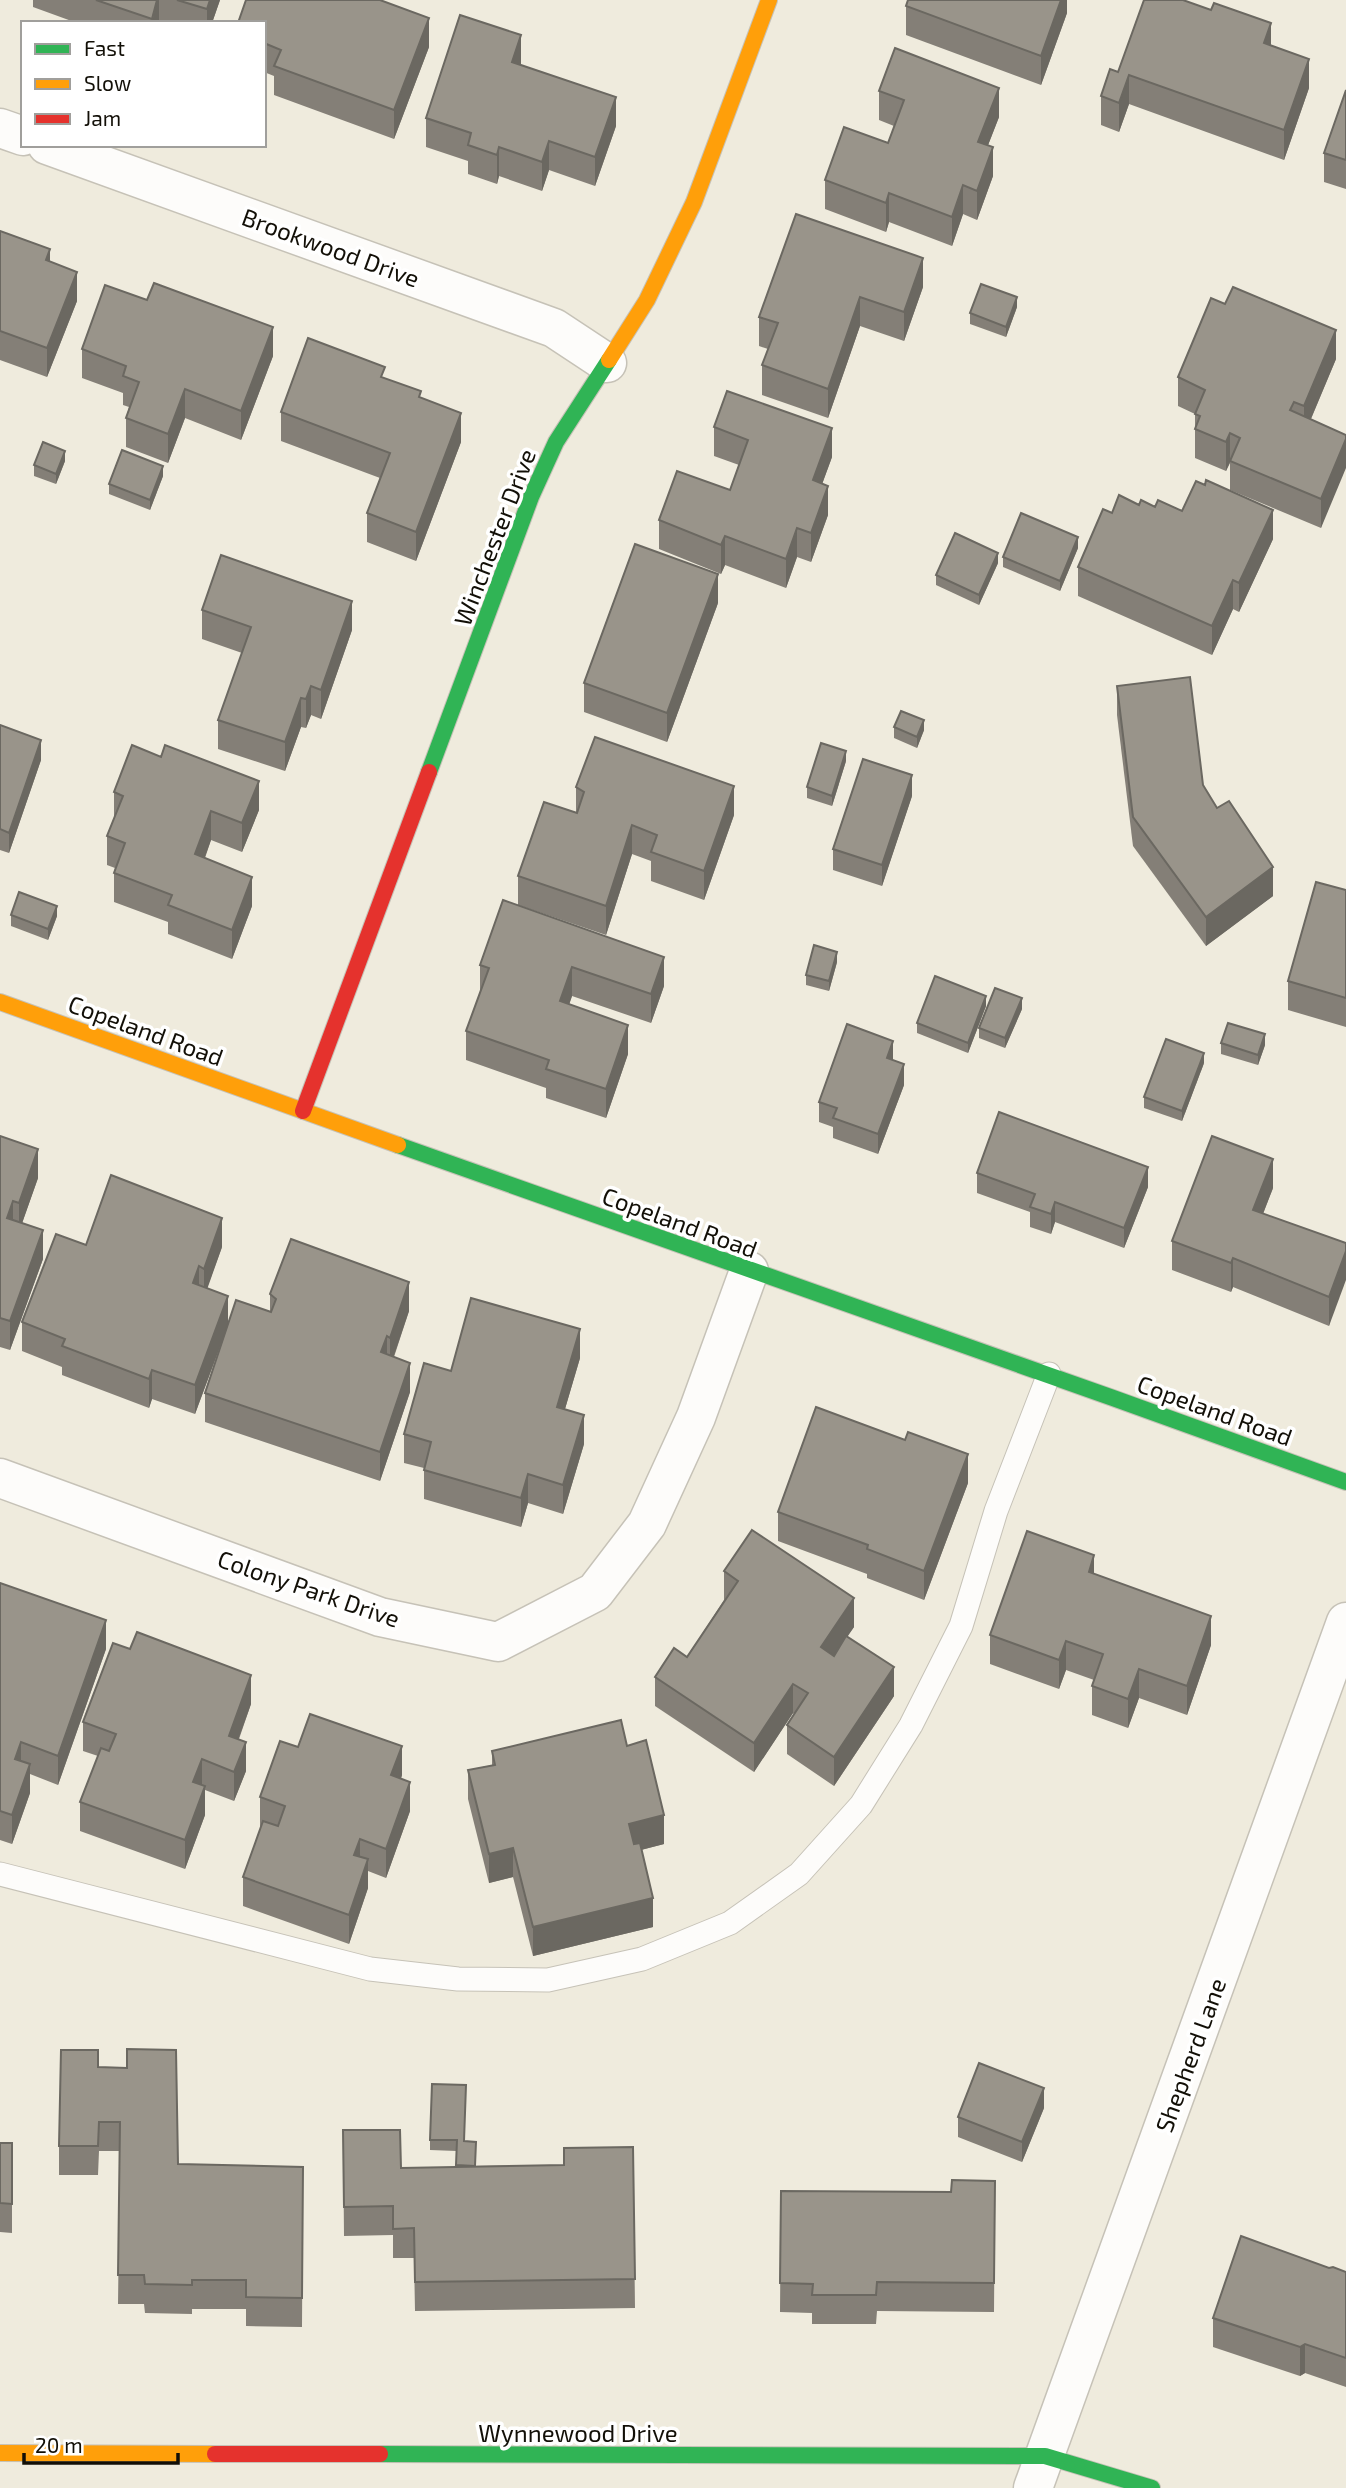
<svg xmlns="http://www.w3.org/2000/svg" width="1346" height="2488" viewBox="0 0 1346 2488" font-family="'Exo 2',sans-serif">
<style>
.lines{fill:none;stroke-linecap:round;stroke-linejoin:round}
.lane-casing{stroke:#c6c2b7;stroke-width:25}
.street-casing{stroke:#c6c2b7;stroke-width:41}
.fast-casing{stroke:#c6c2b7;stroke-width:18}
.slow-casing{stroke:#c6c2b7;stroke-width:18}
.jam-casing{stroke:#c6c2b7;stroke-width:18}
.lane{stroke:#fdfcfa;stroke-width:23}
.street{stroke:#fdfcfa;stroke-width:38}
.fast{stroke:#30b455;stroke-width:16}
.slow{stroke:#ff9f0a;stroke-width:16}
.jam{stroke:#e5322d;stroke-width:16}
.wall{fill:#847f77}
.shaded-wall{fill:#6b6861}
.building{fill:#99948a;stroke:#6b6861;stroke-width:2}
.labels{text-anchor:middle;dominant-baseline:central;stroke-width:7;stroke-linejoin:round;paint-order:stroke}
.street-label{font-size:24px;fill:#120f07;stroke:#fff}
</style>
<rect width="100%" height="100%" fill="#efebdd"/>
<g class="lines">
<g class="lane-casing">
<path id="lane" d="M0,1874L370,1969L458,1979L548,1980L642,1959L730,1923L799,1874L861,1805L911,1725L961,1626L996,1511L1049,1374"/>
</g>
<g class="street-casing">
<g id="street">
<path d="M0,128L23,136"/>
<path d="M47,145L554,328L607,363"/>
<path d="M0,1478L380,1617L498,1642L595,1592L647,1524L696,1417L749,1271"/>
<path d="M1033,2488L1346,1622"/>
</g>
</g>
<g class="fast-casing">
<g id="fast">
<path d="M429,772L531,497L556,442L609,360"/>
<path d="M398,1145C714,1258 1031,1367 1346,1482"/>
<path d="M380,2454L1045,2456L1152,2488"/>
</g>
</g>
<g class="slow-casing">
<g id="slow">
<path d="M609,360L647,300L694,202L769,0"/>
<path d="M0,1002L398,1145"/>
<path d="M0,2453L215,2454"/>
</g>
</g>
<g class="jam-casing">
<g id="jam">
<path d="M303,1111L429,772"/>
<path d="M215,2454H380"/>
</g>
</g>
<use href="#lane" class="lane"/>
<use href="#street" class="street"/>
<use href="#fast" class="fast"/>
<use href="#slow" class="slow"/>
<use href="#jam" class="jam"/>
</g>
<g class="wall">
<path d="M33,0H220L212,23H77L33,7Z"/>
<path d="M1067,0V13L1041,85L906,35V6Z"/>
<path d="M264,23L429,47L394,139L274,95V76L264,72Z"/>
<path d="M1271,45L1309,88L1284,160L1129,104L1119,132L1101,125V96L1118,72Z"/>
<path d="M521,65L616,126L595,186L549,170L542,191L499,176L497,184L468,174V161L426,147V118Z"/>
<path d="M1346,90V189L1324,182V153Z"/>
<path d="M879,91L999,117L988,145L993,176L977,220L963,214L952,246L889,222L886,232L825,209V180L888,143L894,126L879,120Z"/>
<path d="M796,214L923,287L904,341L860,326L828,418L762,395V365L768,349L759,346V317Z"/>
<path d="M0,231L50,262L77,301L47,377L0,360Z"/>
<path d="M1017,307L1006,337L970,324V313Z"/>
<path d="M82,349L273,356L241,440L185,418L168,463L126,447V418L129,407L123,405V393L82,378Z"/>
<path d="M1336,359L1311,419L1346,435L1321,528L1230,490V463L1226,471L1195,458V414L1178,406V377Z"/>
<path d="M385,378L421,398L461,442L416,561L367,542V513L380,478L281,441V412Z"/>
<path d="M714,427L832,457L822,484L828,515L811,562L797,557L786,588L725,565L721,574L659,549V520L730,490L739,465L714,456Z"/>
<path d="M65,461L56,484L34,476V465Z"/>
<path d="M163,476L150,510L109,494V484Z"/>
<path d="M1139,505L1182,511L1273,539L1239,612L1233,609L1212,655L1078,596V567L1112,513Z"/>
<path d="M1078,548L1060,591L1003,567V557Z"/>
<path d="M998,563L979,605L936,585V575Z"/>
<path d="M718,603L667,742L584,712V683Z"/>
<path d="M202,610L352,630L321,719L311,715L306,728L301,727L285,771L218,749V720L242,653L202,639Z"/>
<path d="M1117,686L1217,808L1273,896L1206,946L1133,846L1117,715Z"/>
<path d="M0,725L41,760L9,853L0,850Z"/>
<path d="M894,727L924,730L917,748L894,738Z"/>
<path d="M846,761L832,806L807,798V787Z"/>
<path d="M576,787L734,815L704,900L651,881V861L632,854L606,935L518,905V876L576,813Z"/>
<path d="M114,792L259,810L242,852L211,840L205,858L252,906L232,959L168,934V922L114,902V873L115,868L107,865V836L114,818Z"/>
<path d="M912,796L882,886L833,870V849Z"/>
<path d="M1346,890V1027L1288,1010V981Z"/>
<path d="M503,900L664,986L651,1023L572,996L569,1005L628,1054L606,1118L546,1098V1088L466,1060V1031L480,993V965Z"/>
<path d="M11,915L57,916L48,940L11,926Z"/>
<path d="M837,962L829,991L806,985V975Z"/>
<path d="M986,1006L968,1053L917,1033V1023Z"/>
<path d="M1022,1009L1005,1048L979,1038V1028Z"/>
<path d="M1221,1043L1265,1045L1258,1065L1221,1054Z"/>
<path d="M893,1060L904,1085L878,1154L833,1138V1127L819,1122V1102Z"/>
<path d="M1204,1063L1182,1121L1144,1108V1097Z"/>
<path d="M0,1136L38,1178L22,1223L43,1259L10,1350L0,1347Z"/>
<path d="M977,1173L1148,1187L1124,1248L1055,1222L1051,1234L1030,1227V1212L977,1193Z"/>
<path d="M1273,1188L1263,1214L1346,1243L1329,1326L1233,1287L1231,1292L1172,1270V1241Z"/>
<path d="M222,1247L207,1288L228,1323L270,1311V1294L409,1311L394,1357L410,1392L380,1481L205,1422V1393L224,1336L195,1414L152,1399L149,1408L62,1375V1367L22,1351V1322Z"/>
<path d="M580,1358L565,1409L584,1444L563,1514L528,1503L521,1527L424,1499V1468L404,1463V1434L451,1371Z"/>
<path d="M968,1483L924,1600L867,1578V1574L778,1541V1512Z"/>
<path d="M724,1571L854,1627L847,1636L894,1696L834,1786L787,1754V1725L794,1714L793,1713L754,1772L655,1706V1677L687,1657L724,1600Z"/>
<path d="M1094,1574L1211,1645L1187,1715L1139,1698L1128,1728L1092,1715V1686L1094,1680L1066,1670L1059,1689L990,1664V1635Z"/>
<path d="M0,1583L106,1649L58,1785L30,1774V1793L12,1844L0,1840Z"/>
<path d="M251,1704L239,1739L246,1771L234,1801L205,1790V1815L185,1869L80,1831V1802L98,1756L83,1751V1722Z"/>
<path d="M627,1746L664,1844L641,1850L653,1927L533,1956L513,1877L489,1883L468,1799V1770L492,1765V1751Z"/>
<path d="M298,1747L402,1775L401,1779L410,1811L386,1878L368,1871V1888L349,1944L243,1906V1877L261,1826H260V1797Z"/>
<path d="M98,2067L178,2164L303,2167L302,2327L246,2326V2309H192V2314L145,2313L144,2304H118L120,2151H99L98,2175H59V2146Z"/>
<path d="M1044,2108L1022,2162L958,2137V2117Z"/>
<path d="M343,2130L401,2168L456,2167L457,2151L430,2150V2140L464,2141L476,2166L564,2165L633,2147L635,2308L415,2311L414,2258H393V2235L344,2236Z"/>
<path d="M0,2143H12V2233L0,2232Z"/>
<path d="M995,2181L994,2312L877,2311L876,2324H812V2313L780,2312L781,2191L951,2192Z"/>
<path d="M1329,2268L1346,2272V2387L1305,2373L1300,2376L1213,2347V2318Z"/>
</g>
<g class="shaded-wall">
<path d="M157,0H159V23H152Z"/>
<path d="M210,0H220L212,23H207V9Z"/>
<path d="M1061,0H1067V13L1041,85V56Z"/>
<path d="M429,18V47L394,139V110Z"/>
<path d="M1271,23V52L1264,43Z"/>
<path d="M521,35V64L512,91V62Z"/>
<path d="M1309,59V88L1284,160V130Z"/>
<path d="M1129,75V104L1119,132V103Z"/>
<path d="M999,88V117L978,171V142Z"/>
<path d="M616,97V126L595,186V157Z"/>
<path d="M549,141V170L542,191V162Z"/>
<path d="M499,147V176L497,184V155Z"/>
<path d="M993,147V176L977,220V191Z"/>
<path d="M963,185V214L952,246V217Z"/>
<path d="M889,193V222L886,232V203Z"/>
<path d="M50,249V278L46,260Z"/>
<path d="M923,258V287L904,341V312Z"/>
<path d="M77,272V301L47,377V348Z"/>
<path d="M860,297V326L828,418V389Z"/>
<path d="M1017,297V307L1006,337V327Z"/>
<path d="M273,327V356L241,440V411Z"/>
<path d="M1336,330V359L1304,435V406Z"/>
<path d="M185,389V418L168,463V434Z"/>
<path d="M461,413V442L416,561V532Z"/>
<path d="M832,428V457L813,509V480Z"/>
<path d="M1230,433V462L1226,471V442Z"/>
<path d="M1346,439V468L1321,528V499Z"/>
<path d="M65,451V461L56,484V474Z"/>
<path d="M163,466V476L150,510V500Z"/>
<path d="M828,486V515L811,562V533Z"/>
<path d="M1273,510V539L1239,612V583Z"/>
<path d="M797,528V557L786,588V559Z"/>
<path d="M725,536V565L721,574V545Z"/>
<path d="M1078,537V548L1060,591V581Z"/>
<path d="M998,553V563L979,605V595Z"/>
<path d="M718,574V603L667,742V713Z"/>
<path d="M1233,580V609L1212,655V626Z"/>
<path d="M352,601V630L321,719V690Z"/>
<path d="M311,686V715L306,728V699Z"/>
<path d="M301,698V727L285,771V742Z"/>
<path d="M924,720V730L917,748V737Z"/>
<path d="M41,740V760L9,853V833Z"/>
<path d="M846,751V761L832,806V796Z"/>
<path d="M912,775V796L882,886V865Z"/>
<path d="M259,781V810L242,852V823Z"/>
<path d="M734,786V815L704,900V871Z"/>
<path d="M211,811V840L195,884V854Z"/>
<path d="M632,825V854L606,935V906Z"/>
<path d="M1273,867V896L1206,946V917Z"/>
<path d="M252,877V906L232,959V930Z"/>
<path d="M57,906V916L48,940V929Z"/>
<path d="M837,952V962L829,991V981Z"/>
<path d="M664,957V986L651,1023V994Z"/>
<path d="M572,967V996L560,1030V1001Z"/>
<path d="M986,996V1006L968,1053V1043Z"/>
<path d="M1022,998V1009L1005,1048V1038Z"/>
<path d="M628,1025V1054L606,1118V1089Z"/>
<path d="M1265,1034V1045L1258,1065V1055Z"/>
<path d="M893,1041V1061L887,1058Z"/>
<path d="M1204,1053V1063L1182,1121V1111Z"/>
<path d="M904,1064V1085L878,1154V1134Z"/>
<path d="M38,1149V1178L19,1232V1203Z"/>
<path d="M1273,1159V1188L1253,1239V1210Z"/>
<path d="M1148,1167V1187L1124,1248V1228Z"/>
<path d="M13,1201V1230L7,1218Z"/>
<path d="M1055,1202V1222L1051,1234V1214Z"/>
<path d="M222,1218V1247L204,1298V1269Z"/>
<path d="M43,1230V1259L10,1350V1321Z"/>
<path d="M1346,1251V1280L1329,1326V1297Z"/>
<path d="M1233,1258V1287L1231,1292V1263Z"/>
<path d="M199,1266V1295L193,1283Z"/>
<path d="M409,1282V1311L390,1367V1338Z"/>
<path d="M228,1296V1325L195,1414V1385Z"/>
<path d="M580,1329V1358L557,1436V1407Z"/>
<path d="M387,1336V1365L381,1352Z"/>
<path d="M410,1363V1392L380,1481V1452Z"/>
<path d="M152,1370V1399L149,1408V1379Z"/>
<path d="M584,1415V1444L563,1514V1485Z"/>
<path d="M968,1454V1483L924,1600V1571Z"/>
<path d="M528,1474V1503L521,1527V1498Z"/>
<path d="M1094,1555V1584L1089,1572Z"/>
<path d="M854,1598V1627L821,1676V1647Z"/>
<path d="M1211,1616V1645L1187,1715V1686Z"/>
<path d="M106,1620V1649L58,1785V1756Z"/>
<path d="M1066,1641V1670L1059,1689V1660Z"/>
<path d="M894,1667V1696L834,1786V1757Z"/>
<path d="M1139,1669V1698L1128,1728V1699Z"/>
<path d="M251,1675V1704L229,1765V1736Z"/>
<path d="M793,1684V1713L754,1772V1743Z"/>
<path d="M21,1742V1771L15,1759Z"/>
<path d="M246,1742V1771L234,1801V1772Z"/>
<path d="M402,1746V1775L391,1805V1775Z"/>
<path d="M202,1759V1788L193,1782Z"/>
<path d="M30,1764V1793L12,1844V1815Z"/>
<path d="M410,1782V1811L386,1878V1849Z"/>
<path d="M205,1786V1815L185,1869V1840Z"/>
<path d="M664,1815V1844L629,1853V1824Z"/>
<path d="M360,1839V1868L354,1855Z"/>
<path d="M513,1848V1877L489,1883V1854Z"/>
<path d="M368,1859V1888L349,1944V1915Z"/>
<path d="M653,1898V1927L533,1956V1927Z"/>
<path d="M1044,2088V2108L1022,2162V2142Z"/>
<path d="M1305,2344V2373L1300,2376V2347Z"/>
</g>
<g class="building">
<path d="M96,0H157L152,19Z"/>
<path d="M177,0H210L207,9Z"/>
<path d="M246,0H380L429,18L394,110L274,66L281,50L264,43V23H238Z"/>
<path d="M908,0H1061L1041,56L906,6Z"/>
<path d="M1144,0H1183L1211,10L1214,3L1271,23L1264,43L1309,59L1284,130L1129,75L1119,103L1101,96L1110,69L1118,72Z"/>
<path d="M460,15L521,35L512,62L616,97L595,157L549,141L542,162L499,147L497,155L468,145L471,133L426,118Z"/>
<path d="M895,48L999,88L978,142L993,147L977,191L963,185L952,217L889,193L886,203L825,180L844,127L888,143L904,100L879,91Z"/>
<path d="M1346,90V160L1324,153Z"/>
<path d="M796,214L923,258L904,312L860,297L828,389L762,365L778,323L759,317Z"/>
<path d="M0,231L50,249L46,260L77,272L47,348L0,331Z"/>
<path d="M154,283L273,327L241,411L185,389L168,434L126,418L139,382L123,376L126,366L82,349L105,285L147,300Z"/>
<path d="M981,284L1017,297L1006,327L970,313Z"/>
<path d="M1233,287L1336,330L1304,406L1294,402L1290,410L1346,435V439L1321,499L1230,461L1240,438L1230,433L1226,442L1195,429L1200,416L1195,414L1205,390L1178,377L1211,298L1225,304Z"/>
<path d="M308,338L385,367L381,377L421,391L419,397L461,413L416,532L367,513L390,453L281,412Z"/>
<path d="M727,391L832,428L813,480L828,486L811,533L797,528L786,559L725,536L721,545L659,520L677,471L730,490L748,440L714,427Z"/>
<path d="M43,442L65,451L56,474L34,465Z"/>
<path d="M122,450L163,466L150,500L109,484Z"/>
<path d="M1206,480L1273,510L1239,583L1233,580L1212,626L1078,567L1103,509L1112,513L1119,495L1139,505L1141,500L1155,507L1158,500L1182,511L1196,481L1205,485Z"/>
<path d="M1021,513L1078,537L1060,581L1003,557Z"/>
<path d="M955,533L998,553L979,595L936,575Z"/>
<path d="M635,544L718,574L667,713L584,683Z"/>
<path d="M221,555L352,601L321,690L311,686L306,699L301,698L285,742L218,720L251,627L202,610Z"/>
<path d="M1190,677L1203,785L1217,808L1229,801L1273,867L1206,917L1133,817L1117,686Z"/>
<path d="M901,711L924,720L917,737L894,727Z"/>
<path d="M0,725L41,740L9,833L0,829Z"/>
<path d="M595,737L734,786L704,871L651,852L657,835L632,825L606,906L518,876L544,802L577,813L584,792L576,787Z"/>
<path d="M821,743L846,751L832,796L807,787Z"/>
<path d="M132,745L161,757L165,745L259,781L242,823L211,811L195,854L252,877L232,930L168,905L172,895L114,873L125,843L107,836L123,796L114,792Z"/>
<path d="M863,759L912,775L882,865L833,849Z"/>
<path d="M1316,882L1346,890V998L1288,981Z"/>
<path d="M19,892L57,906L48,929L11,915Z"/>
<path d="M503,900L664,957L651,994L572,967L560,1001L628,1025L606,1089L546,1069L549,1060L466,1031L489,968L480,965Z"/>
<path d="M814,945L837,952L829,981L806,975Z"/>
<path d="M935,976L986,996L968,1043L917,1023Z"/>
<path d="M995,988L1022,998L1005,1038L979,1028Z"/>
<path d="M1228,1023L1265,1034L1258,1055L1221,1043Z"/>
<path d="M847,1024L893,1041L887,1058L904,1064L878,1134L833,1118L837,1108L819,1102Z"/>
<path d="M1166,1039L1204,1053L1182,1111L1144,1097Z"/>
<path d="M999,1112L1148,1167L1124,1228L1055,1202L1051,1214L1030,1207L1035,1194L977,1173Z"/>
<path d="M0,1136L38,1149L19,1203L13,1201L7,1218L43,1230L10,1321L0,1318Z"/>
<path d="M1212,1136L1273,1159L1253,1210L1346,1243V1251L1329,1297L1233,1258L1231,1263L1172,1241Z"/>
<path d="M111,1175L222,1218L204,1269L199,1266L193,1283L228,1296L195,1385L152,1370L149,1379L62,1346L65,1339L22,1322L56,1234L86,1245Z"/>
<path d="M291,1239L409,1282L390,1338L387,1336L381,1352L410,1363L380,1452L205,1393L236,1300L271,1312L276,1299L270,1294Z"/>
<path d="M471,1298L580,1329L557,1407L584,1415L563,1485L528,1474L521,1498L424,1470L431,1442L404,1434L424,1363L451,1371Z"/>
<path d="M816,1407L905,1440L908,1432L968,1454L924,1571L867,1549L868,1545L778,1512Z"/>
<path d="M752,1530L854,1598L821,1647L834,1656L846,1636L894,1667L834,1757L787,1725L808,1693L793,1684L754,1743L655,1677L674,1648L687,1657L738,1581L724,1571Z"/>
<path d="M1027,1531L1094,1555L1089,1572L1211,1616L1187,1686L1139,1669L1128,1699L1092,1686L1103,1654L1066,1641L1059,1660L990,1635Z"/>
<path d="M0,1583L106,1620L58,1756L21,1742L15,1759L30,1764L12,1815L0,1811Z"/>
<path d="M137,1632L251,1675L229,1736L246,1742L234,1772L202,1759L193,1782L205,1786L185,1840L80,1802L101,1748L109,1751L116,1734L83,1722L113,1643L130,1649Z"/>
<path d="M310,1714L402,1746L391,1775L410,1782L386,1849L360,1839L354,1855L368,1859L349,1915L243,1877L263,1821L278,1826L285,1806L260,1797L280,1741L298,1747Z"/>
<path d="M621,1720L627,1746L646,1740L664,1815L629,1824L634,1844L640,1843L653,1898L533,1927L513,1848L489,1854L468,1770L495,1765L492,1751Z"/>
<path d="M127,2049L176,2050L178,2164L303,2167L302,2298L246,2297V2280H192V2285L145,2284L144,2275H118L120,2122H99L98,2146H59L61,2050H98V2067L127,2068Z"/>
<path d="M979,2063L1044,2088L1022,2142L958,2117Z"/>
<path d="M432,2084L466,2085L464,2141L476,2142L475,2166L456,2165L457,2140H430Z"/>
<path d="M343,2130H400L401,2168L564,2165V2148L633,2147L635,2279L415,2282L414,2228L393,2229V2206L344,2207Z"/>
<path d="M0,2143H12V2204L0,2203Z"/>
<path d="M952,2180L995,2181L994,2283L877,2282L876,2295H812L813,2284L780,2283L781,2191L951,2192Z"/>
<path d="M1241,2236L1329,2268L1333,2267L1346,2272V2358L1305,2344L1300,2347L1213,2318Z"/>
</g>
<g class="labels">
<g class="street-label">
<text transform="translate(331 247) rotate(20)">Brookwood Drive</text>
<text transform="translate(494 537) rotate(-69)">Winchester Drive</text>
<text transform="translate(146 1030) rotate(20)">Copeland Road</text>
<text transform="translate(680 1222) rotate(20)">Copeland Road</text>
<text transform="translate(1215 1410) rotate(20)">Copeland Road</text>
<text transform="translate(309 1588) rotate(19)">Colony Park Drive</text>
<text transform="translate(1190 2055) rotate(-70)">Shepherd Lane</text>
<text x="578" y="2432">Wynnewood Drive</text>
</g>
</g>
<rect x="21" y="21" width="245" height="126" fill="#ffffff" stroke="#a09f9c" stroke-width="2"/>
<rect x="35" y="44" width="35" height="10" fill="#30b455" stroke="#a09f9c" stroke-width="2"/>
<text x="84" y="56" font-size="21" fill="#120f07">Fast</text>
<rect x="35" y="79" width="35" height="10" fill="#ff9f0a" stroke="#a09f9c" stroke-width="2"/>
<text x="84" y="91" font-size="21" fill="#120f07">Slow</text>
<rect x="35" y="114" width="35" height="10" fill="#e5322d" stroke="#a09f9c" stroke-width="2"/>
<text x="84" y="126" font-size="21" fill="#120f07">Jam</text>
<path d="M24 2453v10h154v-10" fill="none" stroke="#120f07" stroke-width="3.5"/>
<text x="35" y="2453" font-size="21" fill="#120f07" stroke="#ffffff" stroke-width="5" paint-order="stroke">20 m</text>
</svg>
